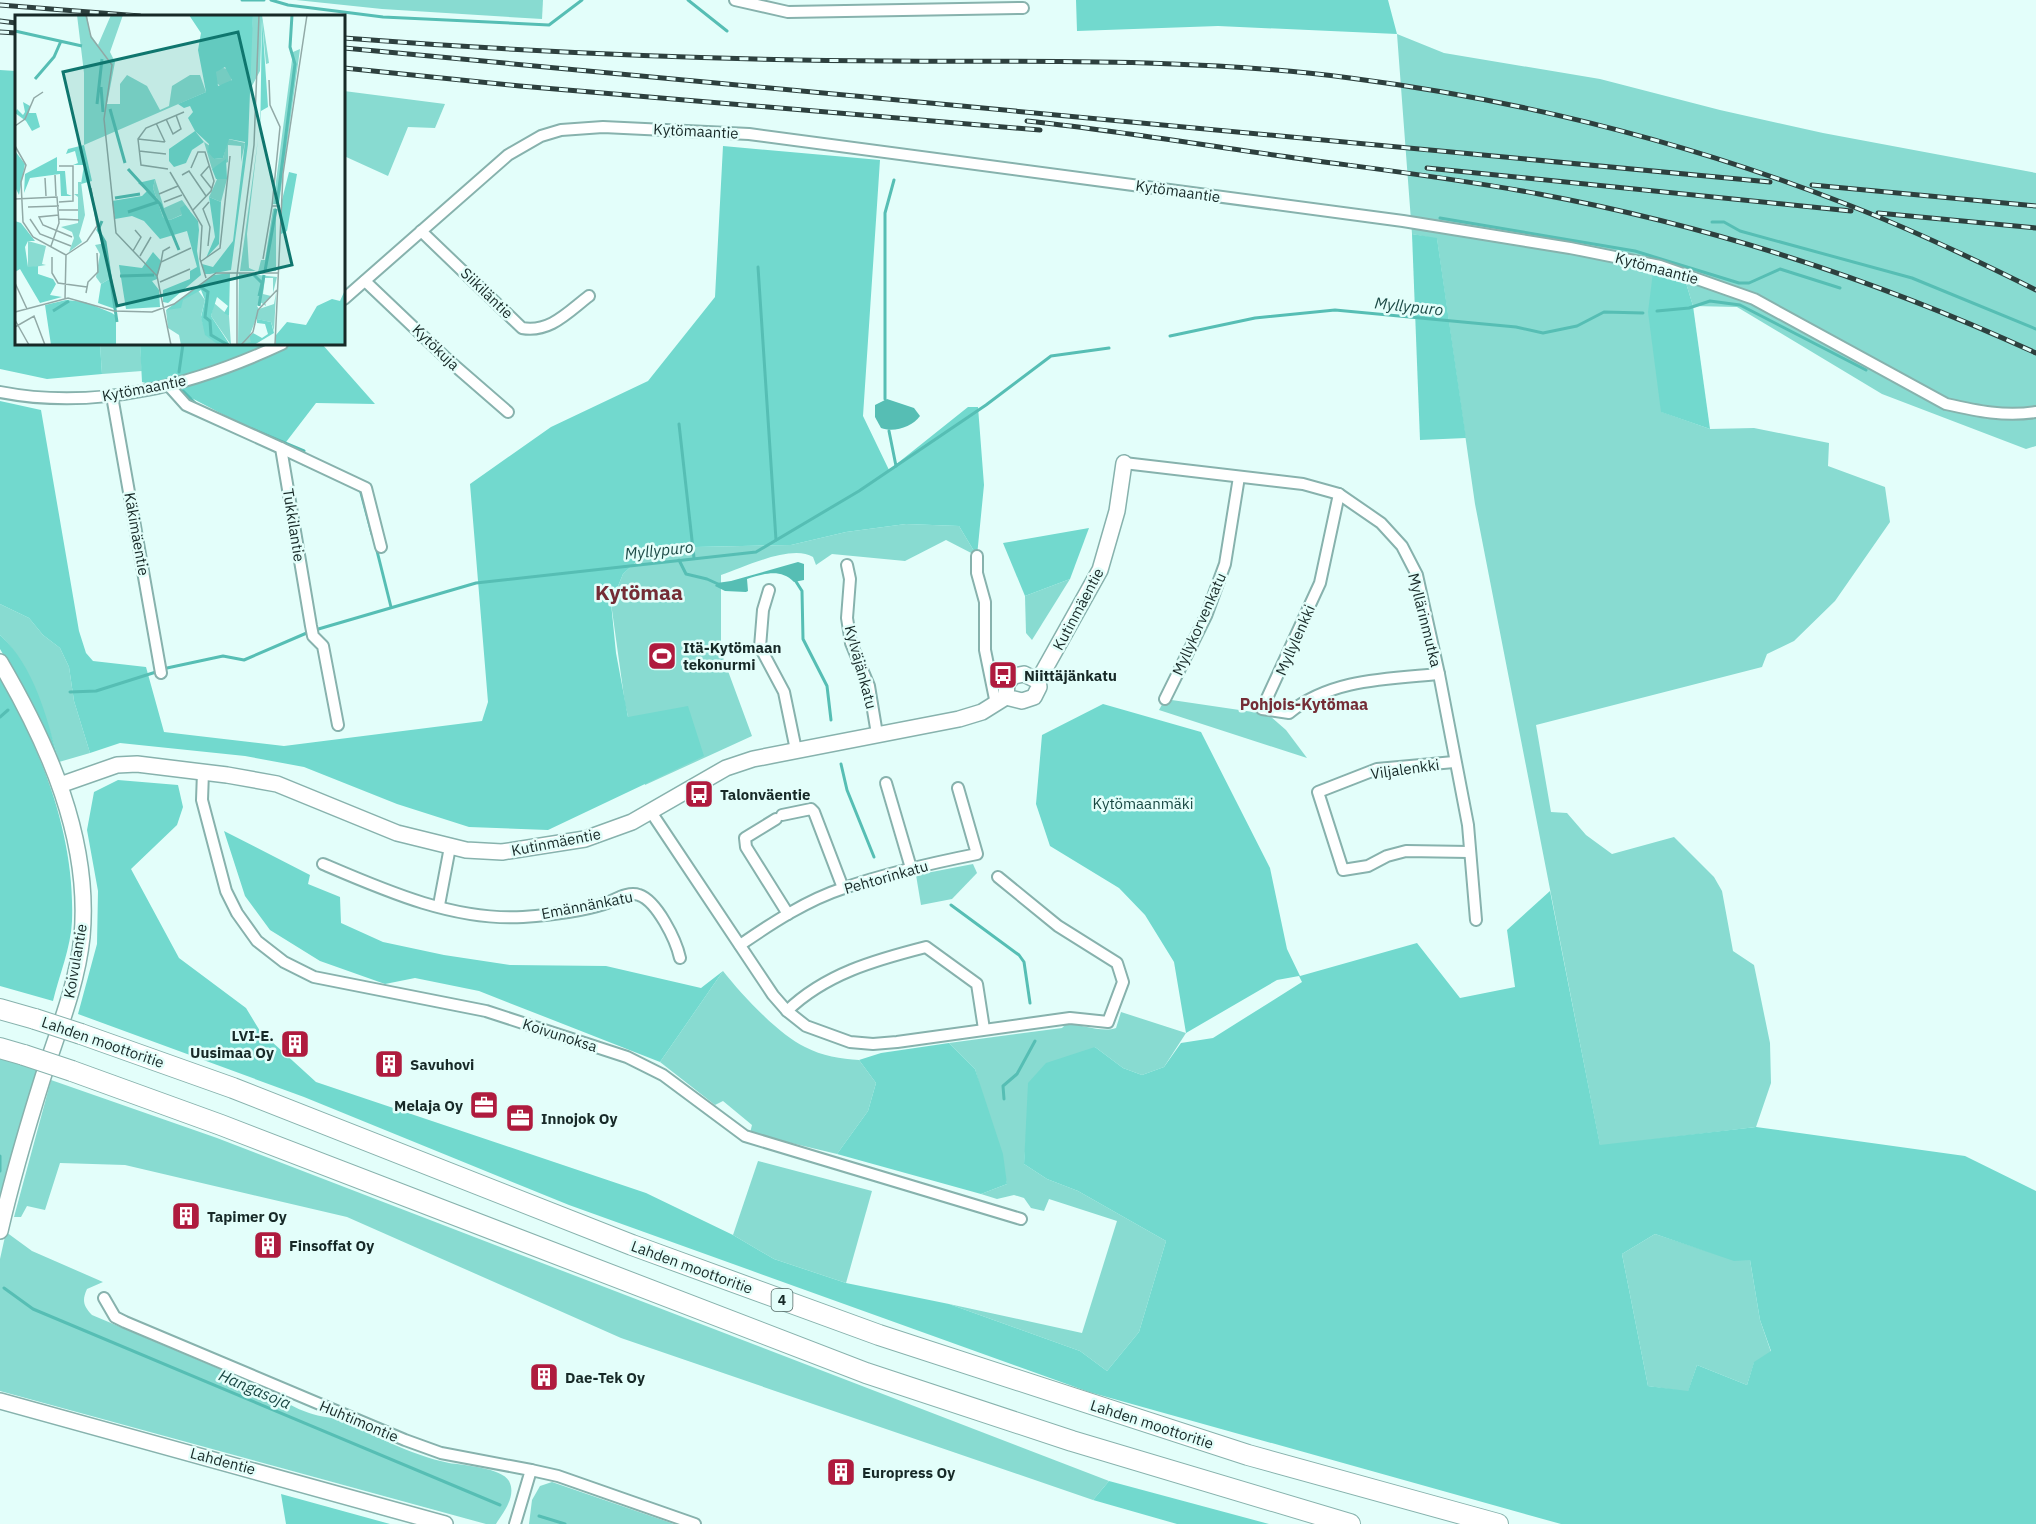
<svg xmlns="http://www.w3.org/2000/svg" width="2036" height="1524" viewBox="0 0 2036 1524" font-family="'IBM Plex Sans',sans-serif">
<style>
.green{fill:#88dbd1}
.forest{fill:#72d9ce;fill-rule:evenodd}
.water{fill:#56beb4}
.lines{fill:none;stroke-linecap:round;stroke-linejoin:round}
.stream{stroke:#56beb4;stroke-width:3}
.street-casing{stroke:#87b2ad;stroke-width:14}
.secondary-casing{stroke:#87b2ad;stroke-width:18}
.highway-casing{stroke:#87b2ad;stroke-width:22}
.street{stroke:#fff;stroke-width:10}
.secondary{stroke:#fff;stroke-width:15}
.highway{stroke:#fff;stroke-width:20}
.rail-casing{stroke:#2d403e;stroke-width:5}
.rail{stroke:#e3fefa;stroke-width:3;stroke-dasharray:9;stroke-linecap:butt}
.highway-bridge-casing{stroke:#87b2ad;stroke-width:22;stroke-linecap:butt}
.highway-bridge{stroke:#fff;stroke-width:20}
.labels{text-anchor:middle;dominant-baseline:central;stroke-width:5;stroke-linejoin:round;paint-order:stroke}
.shield{fill:#e3fefa;stroke:#546966;stroke-width:1.5}
.shield-label{font-size:14px;font-weight:bold;fill:#172927}
.street-label{font-size:15px;fill:#172927;stroke:#e3fefa}
.poi-label{font-size:15px;font-weight:bold;fill:#172927;stroke:#e3fefa;text-anchor:start}
.park-label{font-size:15px;fill:#184742;stroke:#e3fefa}
.water-label{font-size:16px;font-style:italic;fill:#1c4a46;stroke:#e3fefa}
.neighbourhood-label{font-size:16px;font-weight:bold;fill:#742d36;stroke:#e3fefa}
.district-label{font-size:21px;font-weight:bold;fill:#742d36;stroke:#e3fefa}
.inset-river{fill:none;stroke:#56beb4;stroke-width:3}
.inset-road{fill:none;stroke:#91a9a6;stroke-width:1.5}
.view{fill:#0f766e;fill-opacity:0.15;stroke:#0f766e;stroke-width:3}
.inset-edge{fill:none;stroke:#172927;stroke-width:3}
</style>
<rect width="100%" height="100%" fill="#e3fefa"/>
<g class="green">
<path d="M296,0H543L542,19L382,9Z"/>
<path d="M1397,34L1444,53L1600,79L1720,110L1823,133L2036,173V446L2026,449L1882,394L1737,307L1693,306L1686,283L1653,272L1662,412L1710,429L1754,428L1829,443L1828,466L1885,487L1890,522L1835,601L1794,641L1767,654L1762,667L1536,725L1551,812L1567,813L1586,835L1612,854L1674,837L1714,877L1722,891L1733,951L1754,965L1770,1043L1771,1083L1756,1127L1600,1146L1475,504L1437,239L1412,234Z"/>
<path d="M344,91L445,104L435,128L408,127L388,176L344,156Z"/>
<path d="M100,344H140L142,371L102,374Z"/>
<path d="M906,524L959,526L977,556L946,540L905,561L832,554L816,565L813,557C792,544 744,567 721,575V652L752,736L645,785L625,704L611,603L623,574L651,548L791,545L846,532Z"/>
<path d="M1070,579L1032,640L1026,633L1025,596Z"/>
<path d="M0,604L29,618L43,635L60,648L69,667L74,701L90,753L59,762C49,725 28,660 0,635Z"/>
<path d="M1165,699L1253,712L1262,709L1286,730L1307,758L1159,710Z"/>
<path d="M973,864L977,873L952,899L921,905L916,875Z"/>
<path d="M723,971C742,995 778,1034 805,1047C822,1056 841,1059 859,1060L876,1083L868,1111L837,1154L750,1133L752,1125L723,1101L715,1105L660,1062Z"/>
<path d="M1121,1012L1186,1033L1164,1067L1142,1075L1123,1068L1095,1047L1027,1126L1024,1164L1047,1179L1078,1191L1166,1241L1139,1332L1107,1371L1080,1351L949,1304L1082,1333L1117,1221L1049,1199L1044,1211L1031,1208L1024,1198L1014,1195L997,1199L981,1194L1007,1184L975,1069L949,1043L1062,1028L1066,1024C1081,1024 1102,1033 1116,1028Z"/>
<path d="M0,1058L41,1071L0,1214Z"/>
<path d="M51,1080L217,1138L1109,1481L1093,1500L621,1338L347,1217L125,1165L60,1163L45,1210L27,1206L21,1217H14Z"/>
<path d="M758,1161L872,1191L846,1283L774,1259L733,1235Z"/>
<path d="M6,1232L32,1251L103,1282L87,1289C82,1300 83,1306 92,1315L267,1389C284,1404 313,1418 336,1418C372,1434 410,1455 449,1463C463,1465 502,1468 509,1481C517,1496 503,1513 496,1524H486L0,1391V1259Z"/>
<path d="M1655,1234L1734,1260H1750L1760,1320L1771,1352L1754,1363L1747,1385L1697,1365L1688,1392L1648,1386L1622,1254Z"/>
<path d="M552,1482L674,1524H529L532,1500L540,1486Z"/>
</g>
<g class="forest">
<path d="M1076,0H1388L1397,34L1218,26L1077,31Z"/>
<path d="M0,70L16,71V344H100L102,374L47,379L0,369Z"/>
<path d="M723,146L880,160L863,416L889,470L968,407H978L984,485L977,556L959,526L906,524L846,532L791,545L651,548L623,574L611,603L616,653L628,717L688,706L704,756L548,830L469,827L397,804L304,767L245,756L120,743L90,753L74,701L69,667L60,648L43,635L29,618L0,604V401L41,410L79,631L86,653L93,661L146,667L164,732L284,746L482,721L488,702L470,484L551,427L648,381L715,297Z"/>
<path d="M1412,234L1437,238L1466,438L1420,440Z"/>
<path d="M1653,272L1686,283L1693,306L1710,429L1661,412L1648,312Z"/>
<path d="M140,344H322L375,404L316,403L283,446L180,392L142,382Z"/>
<path d="M1089,528L1070,579L1025,596L1003,543Z"/>
<path d="M0,635C35,667 47,718 59,762L54,758L25,691L0,649Z"/>
<path d="M0,678C42,752 75,834 72,921C71,947 59,976 53,1001L0,986Z"/>
<path d="M1103,704L1201,732L1270,868L1287,949L1300,976L1417,943L1460,998L1515,987L1507,930L1550,891L1600,1145L1756,1127L1965,1156L2036,1191V1524H1561L1089,1392L569,1205L304,1097L78,1014L97,944L98,891L87,830L94,792L118,780L178,785L183,807L177,825L131,869L179,958L246,1008L260,1031L316,1082L646,1193L733,1235L774,1259L846,1283L949,1304L1080,1351L1107,1371L1139,1332L1166,1241L1078,1191L1047,1179L1024,1164L1028,1083L1046,1063L1095,1047L1123,1068L1142,1075L1164,1067L1181,1043L1213,1038L1302,982L1299,976L1277,980L1186,1033L1174,962L1145,915L1119,888L1050,846L1036,804L1042,735ZM1655,1234L1734,1261L1750,1260L1760,1320L1771,1351L1754,1362L1747,1385L1697,1365L1688,1391L1648,1386L1622,1254Z"/>
<path d="M224,831L310,875L308,884L340,897L341,923L383,942L444,955L510,965L606,966L701,988L723,971L660,1062L479,991L415,978L385,984L320,961L270,930L245,896Z"/>
<path d="M949,1043L975,1069L1003,1154L1007,1184L981,1194L837,1154L868,1111L876,1083L859,1060L881,1053Z"/>
<path d="M1109,1481L1269,1524H1177L1093,1500Z"/>
<path d="M281,1494L390,1524H286Z"/>
</g>
<g class="water">
<path d="M887,399L914,408L920,416C912,427 894,433 881,428L875,417V405Z"/>
<path d="M798,562L804,564V580L794,582C780,568 764,574 747,579L748,591L746,592L725,591L715,586L717,583L731,581Z"/>
</g>
<g class="lines">
<g class="stream">
<path d="M242,0H264"/>
<path d="M271,0L288,5L383,17L549,25L582,0"/>
<path d="M688,0L727,31"/>
<path d="M1440,218L1635,251L1739,283H1749L1780,269L1840,288"/>
<path d="M1712,222H1724L1740,231L1912,278L2036,329"/>
<path d="M758,267L776,540"/>
<path d="M1657,311L1689,308L1710,301L1740,305L1866,370"/>
<path d="M1170,336L1255,318L1335,310L1516,327L1543,333L1577,326L1604,312L1643,313"/>
<path d="M179,372L183,344"/>
<path d="M183,391L197,405"/>
<path d="M885,399V213L894,180"/>
<path d="M679,424L694,558"/>
<path d="M252,429L304,451"/>
<path d="M889,431L896,466"/>
<path d="M303,464L312,468"/>
<path d="M360,489L372,534"/>
<path d="M376,547L391,607"/>
<path d="M679,560L686,574L707,579L718,584"/>
<path d="M795,580L802,591L803,639L827,686L831,720"/>
<path d="M315,630L476,583L756,552L859,491L986,405L1051,356L1109,348"/>
<path d="M167,668L223,656L244,660L309,632"/>
<path d="M70,692L96,691L156,672"/>
<path d="M0,717L8,710"/>
<path d="M841,764L847,790L874,857"/>
<path d="M951,905L1019,955L1024,962L1030,1003"/>
<path d="M1004,1099L1003,1086L1017,1074L1035,1041"/>
<path d="M0,1156V1171"/>
<path d="M4,1288L33,1309L500,1505"/>
<path d="M539,1516L565,1524"/>
</g>
<g class="street-casing">
<g id="street">
<path d="M735,0L788,12L1023,8"/>
<path d="M421,231L522,328C550,333 568,312 589,296"/>
<path d="M365,281L447,359L508,412"/>
<path d="M344,299L508,155L541,136L561,130L603,127L749,134L1403,221L1570,248L1660,266L1754,299L1946,404C1977,411 2005,417 2036,412"/>
<path d="M169,386L186,405L281,448L311,626L313,636L323,646L338,725"/>
<path d="M0,392C98,411 194,385 282,344"/>
<path d="M112,396L161,673"/>
<path d="M281,448L366,488L381,547"/>
<path d="M1124,463L1303,484L1339,494L1381,523L1402,546L1417,575L1439,674L1468,825L1476,920"/>
<path d="M1339,494L1320,583L1262,709L1289,713C1331,679 1386,679 1439,674"/>
<path d="M977,556V573L985,602V650L996,704"/>
<path d="M847,565L850,579L847,618L851,643L869,686L877,734"/>
<path d="M769,590L763,610L760,647L784,692L796,750"/>
<path d="M1165,699L1206,616L1225,564L1239,477"/>
<path d="M1454,762L1377,769L1318,792L1343,870L1368,866L1387,856L1406,851L1469,852"/>
<path d="M203,772L202,800L226,891L237,913L257,941L284,962L314,977L486,1011L627,1057L663,1075L745,1136L1021,1219"/>
<path d="M886,783L911,868"/>
<path d="M651,812L773,995L787,1011L806,1026L850,1042L873,1044L897,1042L1070,1018L1108,1022L1123,982L1117,963L1058,926L998,877"/>
<path d="M782,815L811,809L814,812L843,888"/>
<path d="M776,819L745,838L746,847L788,914"/>
<path d="M323,864C386,891 454,921 523,917C550,915 579,912 604,904C615,900 628,891 639,895C657,901 676,940 680,958"/>
<path d="M439,905L450,847"/>
<path d="M740,945C772,923 807,900 844,888C887,873 932,863 977,854L958,788"/>
<path d="M787,1011C825,974 875,960 926,947L977,984L984,1029"/>
<path d="M104,1298L115,1317L125,1322L405,1440L441,1453L531,1470L515,1524"/>
<path d="M531,1470L558,1476L695,1524"/>
</g>
</g>
<g class="secondary-casing">
<g id="secondary">
<path d="M0,662C48,744 91,839 82,937C77,985 58,1031 43,1077C27,1128 12,1179 0,1231"/>
<path d="M1024,674L1038,681L1039,687L1034,697L1022,701L1006,697L1007,683L1014,676Z"/>
<path d="M1038,681L1100,570L1117,511L1124,463"/>
<path d="M60,785L117,765L137,764L227,775L277,784L397,833L466,850L502,852L585,839L632,822L726,768L753,759L959,719L982,712L1006,697"/>
<path d="M0,1401L445,1524"/>
</g>
</g>
<g class="highway-casing">
<g id="highway">
<path d="M0,1009L35,1019"/>
<path d="M81,1034L233,1088L632,1245L879,1335L1248,1455L1498,1524"/>
<path d="M0,1048L24,1055"/>
<path d="M72,1071L221,1125L866,1373L1072,1441L1350,1524"/>
</g>
</g>
<use href="#street" class="street"/>
<use href="#secondary" class="secondary"/>
<use href="#highway" class="highway"/>
<g class="rail-casing">
<g id="rail">
<path d="M0,5L140,16"/>
<path d="M0,21L16,23"/>
<path d="M0,32L16,33"/>
<path d="M344,38C525,52 708,60 890,61C1044,62 1198,58 1350,78C1520,100 1687,142 1846,204C1911,229 1974,259 2036,290"/>
<path d="M344,48L1770,182"/>
<path d="M344,68L520,86L1040,130"/>
<path d="M1027,121C1112,130 1196,144 1281,156C1367,168 1454,178 1539,194C1711,226 1877,280 2036,353"/>
<path d="M1427,168L1851,211"/>
<path d="M1812,185L2036,206"/>
<path d="M1878,213L2036,228"/>
</g>
</g>
<use href="#rail" class="rail"/>
<g class="highway-bridge-casing">
<g id="highway-bridge">
<path d="M35,1019L81,1034"/>
<path d="M24,1055L72,1071"/>
</g>
</g>
<use href="#highway-bridge" class="highway-bridge"/>
</g>
<defs>
<g id="stadium-square" transform="scale(1.5)"><rect x="-9" y="-9" width="18" height="18" rx="4" fill="#af1b3e" stroke="#e3fefa"/><path d="M0-5a6.5 5 0 1 0 0 10a6.5 5 0 1 0 0-10ZM-3.5-1.8h7v3.6h-7Z" fill="#fff"/></g>
<g id="bus-square" transform="scale(1.5)"><rect x="-9" y="-9" width="18" height="18" rx="4" fill="#af1b3e" stroke="#e3fefa"/><path d="M-5-6H5V4H4V6H2V4H-2V6H-4V4H-5ZM-3.5-4V0h7V-4ZM-3.5 1.2v1.5H-2V1.2ZM2 1.2v1.5H3.5V1.2Z" fill="#fff"/></g>
<g id="building-square" transform="scale(1.5)"><rect x="-9" y="-9" width="18" height="18" rx="4" fill="#af1b3e" stroke="#e3fefa"/><path d="M-4-6H4V6H1V3H-1V6H-4ZM-2.5-4.3h1.7v1.8h-1.7ZM.8-4.3h1.7v1.8H.8ZM-2.5-1h1.7V.8h-1.7ZM.8-1h1.7V.8H.8Z" fill="#fff"/></g>
<g id="office-square" transform="scale(1.5)"><rect x="-9" y="-9" width="18" height="18" rx="4" fill="#af1b3e" stroke="#e3fefa"/><path d="M-6-3h4V-5.5h4V-3h4V5H-6ZM-1-4.5V-3h2v-1.5ZM-6 0V1H6V0Z" fill="#fff"/></g>
</defs>
<g fill-rule="evenodd">
<use href="#stadium-square" x="662" y="656"/>
<use href="#bus-square" x="1003" y="675"/>
<use href="#bus-square" x="699" y="794"/>
<use href="#building-square" x="295" y="1044"/>
<use href="#building-square" x="389" y="1064"/>
<use href="#office-square" x="484" y="1105"/>
<use href="#office-square" x="520" y="1118"/>
<use href="#building-square" x="186" y="1216"/>
<use href="#building-square" x="268" y="1245"/>
<use href="#building-square" x="544" y="1377"/>
<use href="#building-square" x="841" y="1472"/>
</g>
<g class="labels">
<rect class="shield" x="771.5" y="1289" width="21" height="22" rx="4.5"/>
<g class="shield-label">
<text x="782" y="1300">4</text>
</g>
<g class="street-label">
<text transform="translate(696 131) rotate(3)">Kytömaantie</text>
<text transform="translate(1178 191) rotate(8)">Kytömaantie</text>
<text transform="translate(1657 268) rotate(15)">Kytömaantie</text>
<text transform="translate(487 293) rotate(44)">Siikiläntie</text>
<text transform="translate(436 347) rotate(44)">Kytökuja</text>
<text transform="translate(144 388) rotate(-11)">Kytömaantie</text>
<text transform="translate(294 525) rotate(81)">Tukkilantie</text>
<text transform="translate(137 534) rotate(80)">Käkimäentie</text>
<text transform="translate(1078 609) rotate(-62)">Kutinmäentie</text>
<text transform="translate(1425 620) rotate(76)">Myllärinmutka</text>
<text transform="translate(1199 624) rotate(-66)">Myllykorvenkatu</text>
<text transform="translate(1295 640) rotate(-66)">Myllylenkki</text>
<text transform="translate(861 667) rotate(75)">Kylväjänkatu</text>
<text transform="translate(1405 769) rotate(-8)">Viljalenkki</text>
<text transform="translate(556 842) rotate(-11)">Kutinmäentie</text>
<text transform="translate(886 877) rotate(-16)">Pehtorinkatu</text>
<text transform="translate(587 905) rotate(-11)">Emännänkatu</text>
<text transform="translate(75 961) rotate(-80)">Koivulantie</text>
<text transform="translate(560 1035) rotate(18)">Koivunoksa</text>
<text transform="translate(103 1042) rotate(19)">Lahden moottoritie</text>
<text transform="translate(692 1267) rotate(20)">Lahden moottoritie</text>
<text transform="translate(359 1421) rotate(23)">Huhtimontie</text>
<text transform="translate(1152 1424) rotate(18)">Lahden moottoritie</text>
<text transform="translate(223 1461) rotate(15)">Lahdentie</text>
</g>
<g class="poi-label">
<text x="683" y="647">Itä-Kytömaan<tspan x="683" dy="17">tekonurmi</tspan></text>
<text x="1024" y="675">Niittäjänkatu</text>
<text x="720" y="794">Talonväentie</text>
<text x="274" y="1035" text-anchor="end">LVI-E.<tspan x="274" dy="17">Uusimaa Oy</tspan></text>
<text x="410" y="1064">Savuhovi</text>
<text x="463" y="1105" text-anchor="end">Melaja Oy</text>
<text x="541" y="1118">Innojok Oy</text>
<text x="207" y="1216">Tapimer Oy</text>
<text x="289" y="1245">Finsoffat Oy</text>
<text x="565" y="1377">Dae-Tek Oy</text>
<text x="862" y="1472">Europress Oy</text>
</g>
<g class="park-label">
<text x="1143" y="803">Kytömaanmäki</text>
</g>
<g class="water-label">
<text transform="translate(1409 306) rotate(6)">Myllypuro</text>
<text transform="translate(659 550) rotate(-6)">Myllypuro</text>
<text transform="translate(255 1389) rotate(23)">Hangasoja</text>
</g>
<g class="neighbourhood-label">
<text x="1304" y="704">Pohjois-Kytömaa</text>
</g>
<g class="district-label">
<text x="639" y="592">Kytömaa</text>
</g>
</g>
<g transform="translate(15 15)">
<rect width="330" height="330" fill="#e3fefa"/>
<path d="M62,0H72L75,19L83,30L96,0H108L95,37L100,47L92,89H105V69L112,60L132,71L145,95L154,91L157,71L175,60H185L191,77L69,130V58ZM238,0H247L254,48L251,49L247,5L245,56L232,80ZM285,34L264,189H258L278,37ZM199 62a9 9 0 1 1 18 0a9 9 0 1 1-18 0ZM213,124L230,128L226,147V131L213,130V147L197,154L189,127L195,131L199,144L208,143ZM243,124L232,219L234,253L241,256H225ZM203,162L212,164L206,187L194,182ZM140,164L149,193L167,185L175,196L155,205L148,202L138,173ZM63,167H66L70,200L64,221L67,227L54,237L59,223L57,217L46,212L63,208V182L59,179H63ZM261,193V256L243,257L246,245H250L258,194ZM13,226L31,231L27,249L31,250L13,253ZM90,228L96,263L86,269L81,262L85,239L80,230ZM224,258L262,262L258,278V263H250L248,279L256,281L250,287L251,291L245,287L242,291L244,294L259,289L261,278L259,316L256,307L241,304L234,322L237,327L232,330H223ZM182,274L190,285L186,301L191,320L204,330H166L164,320L153,313L151,295ZM199,288L214,301L216,330L196,301Z" fill="#88dbd1"/>
<path d="M174,0H238L233,129L216,255L195,259H190L187,249L198,252L218,226L230,127L214,124L208,143L199,144L193,137L194,129L180,116L189,127L177,135L171,148L159,152L154,146V134L180,116L173,103L178,97L175,91L169,93L163,89L191,77L183,35L186,18ZM210,52L217,65L203,71L201,57ZM247,4L253,92L246,96L245,126ZM8,87L15,91L14,98H21L25,112L17,116L11,106L0,98L2,94L8,100L10,97ZM69,130L77,166L66,169L69,150H58L63,148L60,136L51,139L53,134ZM0,136L10,149L4,180L0,172ZM42,142V156H50L52,179L57,181H46L45,159L15,163L9,178L10,159ZM211,144L212,164H201L197,154ZM274,157L282,159L272,216L266,219L267,185ZM140,164L138,173L148,202L155,205L167,200L165,193L170,190L183,206L184,215L182,236L186,260L153,288L148,287V275L175,264V256L182,252L172,216L145,224L129,206L117,201L100,204L97,186L127,181L132,176L123,168ZM194,182L206,187L204,229L191,243L200,222ZM0,206L6,208L20,226H13L10,232L13,252L23,251V259L38,264L41,269L35,280L47,282L25,288L5,254L0,257ZM138,237L146,246L142,264L137,266L144,275L145,292L111,294L104,250L127,253ZM215,258L214,301L209,298L213,291L202,282L196,301L215,330L202,329L190,320L186,302L190,285L186,275L168,285L166,293L151,295L199,260ZM96,263L100,294L83,288L86,269ZM330,275V330H261V320L272,307L291,310L302,291L317,284L325,286ZM51,285L70,287L97,298L101,301V330H36L30,290ZM242,304L256,307L259,318L239,330H223L236,327L234,322L238,318L247,323L253,319L250,309L242,308Z" fill="#72d9ce" fill-rule="evenodd"/>
<path class="inset-river" d="M0,16L67,31M20,64L39,42L46,26M86,72L88,97M82,89L87,44M95,94L110,148M113,154L145,189L164,235M100,183L125,179M262,189L280,49L275,32L277,0M113,197L143,187M87,206L83,215L90,227L102,307M250,256L261,194M239,260L247,268L244,281M105,261L139,260M184,271L193,277L190,302L195,306L196,320L213,330M244,291L249,260M38,296L54,286"/>
<path class="inset-road" d="M71,0L76,22L97,50L89,104L101,218L142,261L156,330M254,65L255,90L265,112L257,191M151,104L158,119L166,114L161,100M141,108L150,127M0,111L10,104L19,83L28,77M123,124L150,127M0,131L11,150L6,167L8,207L18,222L51,240L50,284M124,136L151,139M44,151H58V186L44,187M194,151L186,160L197,174M176,153L183,137H190L199,166L196,176L178,195M153,154L126,150L123,124L131,113L169,97M155,157L187,211L185,244L191,263M40,160L41,181M167,160L174,156L191,181M30,163L31,181M144,179L163,171M0,184L42,182L44,208L36,231M149,187L167,180M13,192L44,191M44,195H63M44,200L24,202L28,210L57,222M15,204L25,219L56,231M44,204L64,205M193,231L195,212L188,194L194,187M118,236L126,222L120,215M51,240L72,226L82,211L76,173M125,241L136,222M37,242V258L43,268L72,272M248,244L257,191H265M146,247L148,236L155,232M185,247L205,233L215,141M142,261L146,247L176,233M145,267L175,254M0,268L12,294M71,278L73,267L83,257L82,238M0,297L53,283L99,296L137,297L159,289L201,258H263M0,305L14,330M0,312L19,301L30,330M222,330V260L239,130L244,0M226,330L238,317L243,295L262,275M260,330L268,159L292,0"/>
<path class="view" d="M223,17L277,250L102,291L48,57Z"/>
<rect width="330" height="330" class="inset-edge"/>
</g>
</svg>
